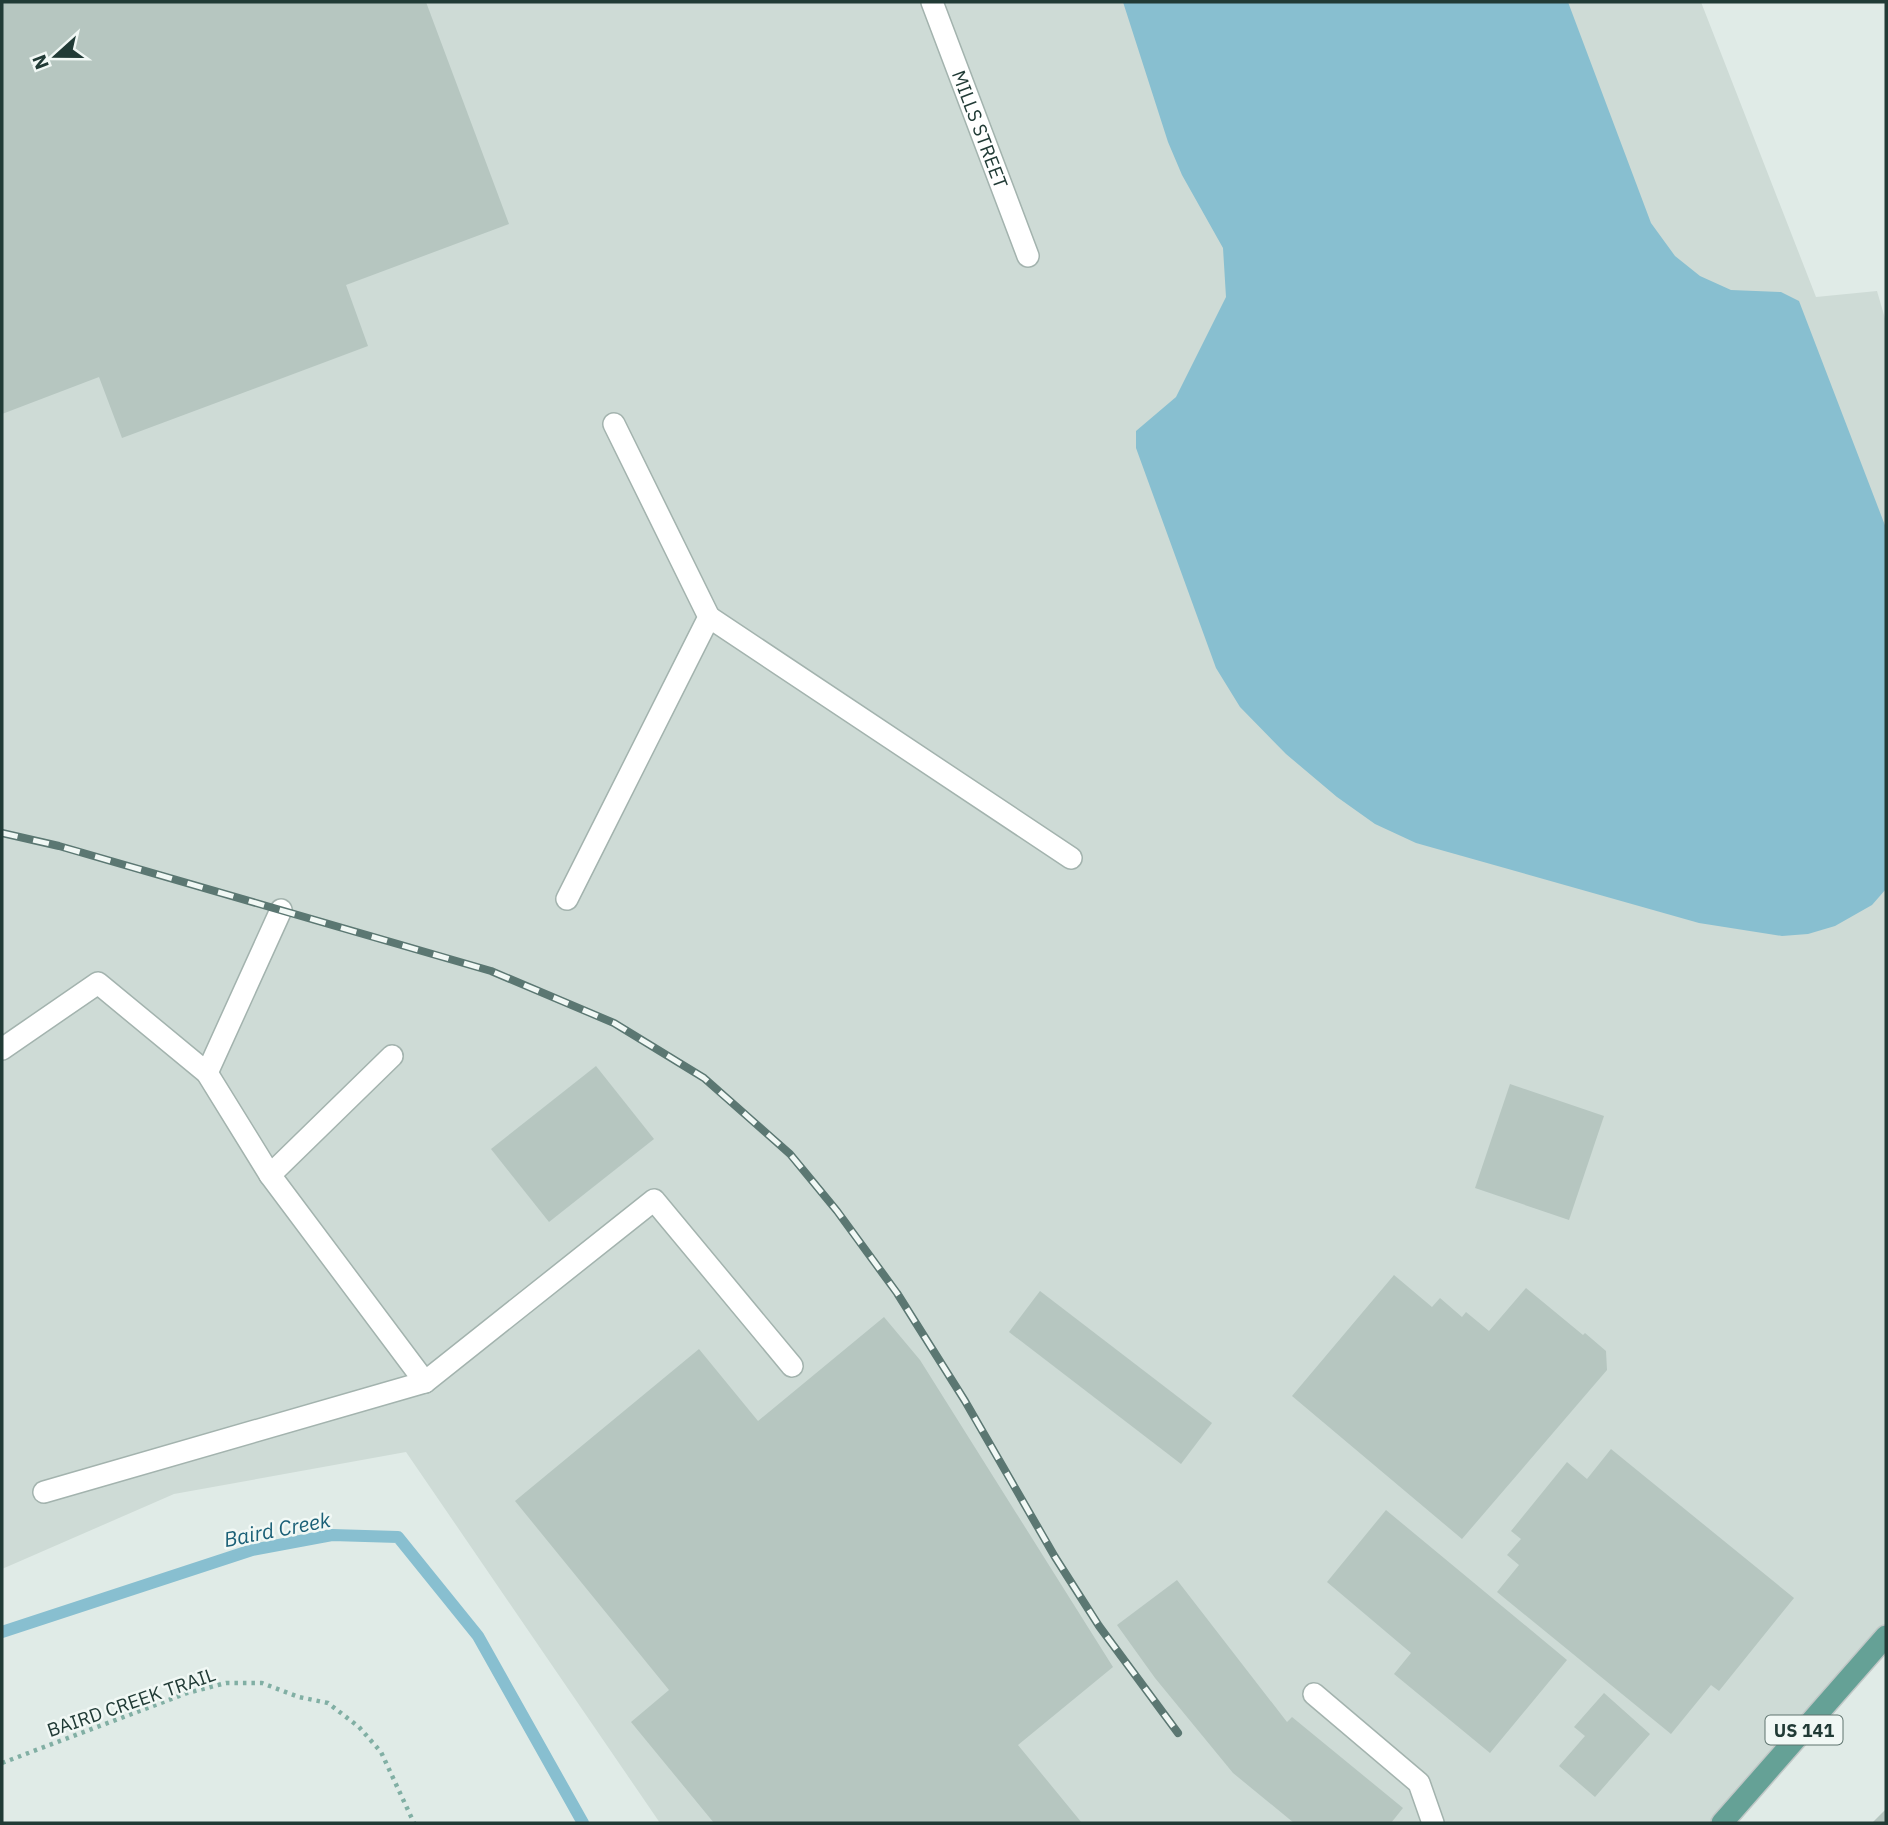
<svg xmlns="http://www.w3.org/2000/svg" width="1888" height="1825" viewBox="0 0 1888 1825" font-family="'IBM Plex Sans',sans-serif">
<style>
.built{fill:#cedbd6}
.water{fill:#88bfd0}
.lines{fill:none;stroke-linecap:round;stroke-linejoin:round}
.stream{stroke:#88bfd0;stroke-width:12}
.building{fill:#b6c6c0}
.minor-casing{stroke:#a3b3ae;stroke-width:24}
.major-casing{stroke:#c1c8c7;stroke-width:24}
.path{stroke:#81afa4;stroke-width:4.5;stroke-dasharray:3.5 5;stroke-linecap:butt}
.minor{stroke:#fff;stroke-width:21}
.major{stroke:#65a196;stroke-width:21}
.rail-casing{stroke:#5b7772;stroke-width:8}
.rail{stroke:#f1f8f5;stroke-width:5;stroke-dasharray:16;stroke-linecap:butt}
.labels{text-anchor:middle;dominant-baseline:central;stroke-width:5;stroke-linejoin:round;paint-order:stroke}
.shield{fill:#f1f8f5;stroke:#5f746f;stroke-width:2}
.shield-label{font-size:18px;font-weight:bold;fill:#213b36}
.street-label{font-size:19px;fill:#213b36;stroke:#f1f8f5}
.water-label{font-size:21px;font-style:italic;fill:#1b6077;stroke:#f1f8f5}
</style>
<rect width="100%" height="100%" fill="#e0ebe7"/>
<path class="built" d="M2,2H1701L1816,297L1877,291L1886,322V1636L1722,1823H660L406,1452L174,1494L2,1569Z"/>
<path class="water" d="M1123,2H1568L1651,223L1675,256L1700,276L1731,290L1781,292L1799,301L1886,528V889L1872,905L1835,926L1808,934L1782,936L1699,923L1416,843L1375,824L1337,797L1286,754L1240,707L1216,668L1136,448V431L1176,397L1226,297L1223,248L1182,175L1168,142Z"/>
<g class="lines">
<path class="stream" d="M2,1632L252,1550L332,1535L398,1537L478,1636L583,1823"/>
</g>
<g class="building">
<path d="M2,2H426L509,224L346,285L368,346L122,438L99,377L2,414Z"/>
<path d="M596,1066L654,1139L549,1222L491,1149Z"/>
<path d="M1510,1084L1604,1116L1569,1220L1475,1188Z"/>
<path d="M1394,1275L1432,1307L1440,1298L1462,1317L1466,1312L1489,1331L1526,1288L1583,1335L1585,1333L1606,1351L1607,1370L1462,1539L1292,1396Z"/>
<path d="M1040,1291L1212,1423L1181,1464L1009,1332Z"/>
<path d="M884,1317L920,1360L1113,1667L1018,1745L1082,1823H714L631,1722L669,1690L515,1501L699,1349L758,1421Z"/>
<path d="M1611,1449L1794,1598L1719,1691L1711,1685L1671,1734L1497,1592L1519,1565L1507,1555L1521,1539L1511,1531L1567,1462L1587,1479Z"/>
<path d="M1386,1510L1567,1660L1490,1753L1394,1674L1411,1653L1327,1582Z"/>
<path d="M1177,1580L1287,1722L1292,1717L1403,1808L1391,1823H1294L1233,1773L1155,1678L1117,1625Z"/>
<path d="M1604,1693L1650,1734L1595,1797L1559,1766L1585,1736L1574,1727Z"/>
<path d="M1886,1809V1823H1872Z"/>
</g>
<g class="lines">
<g class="minor-casing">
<g id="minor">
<path id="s1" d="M932,2L1028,256"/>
<path d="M709,617L1071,858"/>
<path d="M567,899L709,617L614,424"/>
<path d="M2,1049L98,983L207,1073L270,1175L425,1382L44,1492"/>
<path d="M207,1073L281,910"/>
<path d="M270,1175L392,1056"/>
<path d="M425,1382L654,1200L792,1366"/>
<path d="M1314,1694L1419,1783L1433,1823"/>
</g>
</g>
<g class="major-casing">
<path id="major" d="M1722,1823L1886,1636"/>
</g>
<path class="path" d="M2,1763L187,1693L226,1683H262L299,1697L328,1703L359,1727L381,1752L414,1823"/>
<use href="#minor" class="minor"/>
<use href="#major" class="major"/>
<g class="rail-casing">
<path id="rail" d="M2,833L59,846L491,971L614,1023L704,1078L790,1154L837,1211L897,1293L965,1401L1055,1557L1099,1626L1178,1733"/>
</g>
<use href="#rail" class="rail"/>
</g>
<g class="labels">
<rect class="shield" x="1765.5" y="1715.5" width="77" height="29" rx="5"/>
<g class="shield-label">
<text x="1804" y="1730">US 141</text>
</g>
<g class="street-label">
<text stroke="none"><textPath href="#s1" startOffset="136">MILLS STREET</textPath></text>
<text transform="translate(131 1702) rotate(-19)">BAIRD CREEK TRAIL</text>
</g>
<g class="water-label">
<text transform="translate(277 1529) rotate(-11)">Baird Creek</text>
</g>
</g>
<rect width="1888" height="1825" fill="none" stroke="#213b36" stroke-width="7"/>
<g transform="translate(56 56) rotate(249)" stroke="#f1f8f5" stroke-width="5" paint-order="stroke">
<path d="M0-5L12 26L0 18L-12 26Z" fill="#213b36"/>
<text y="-10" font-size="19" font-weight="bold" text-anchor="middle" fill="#213b36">N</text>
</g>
</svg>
